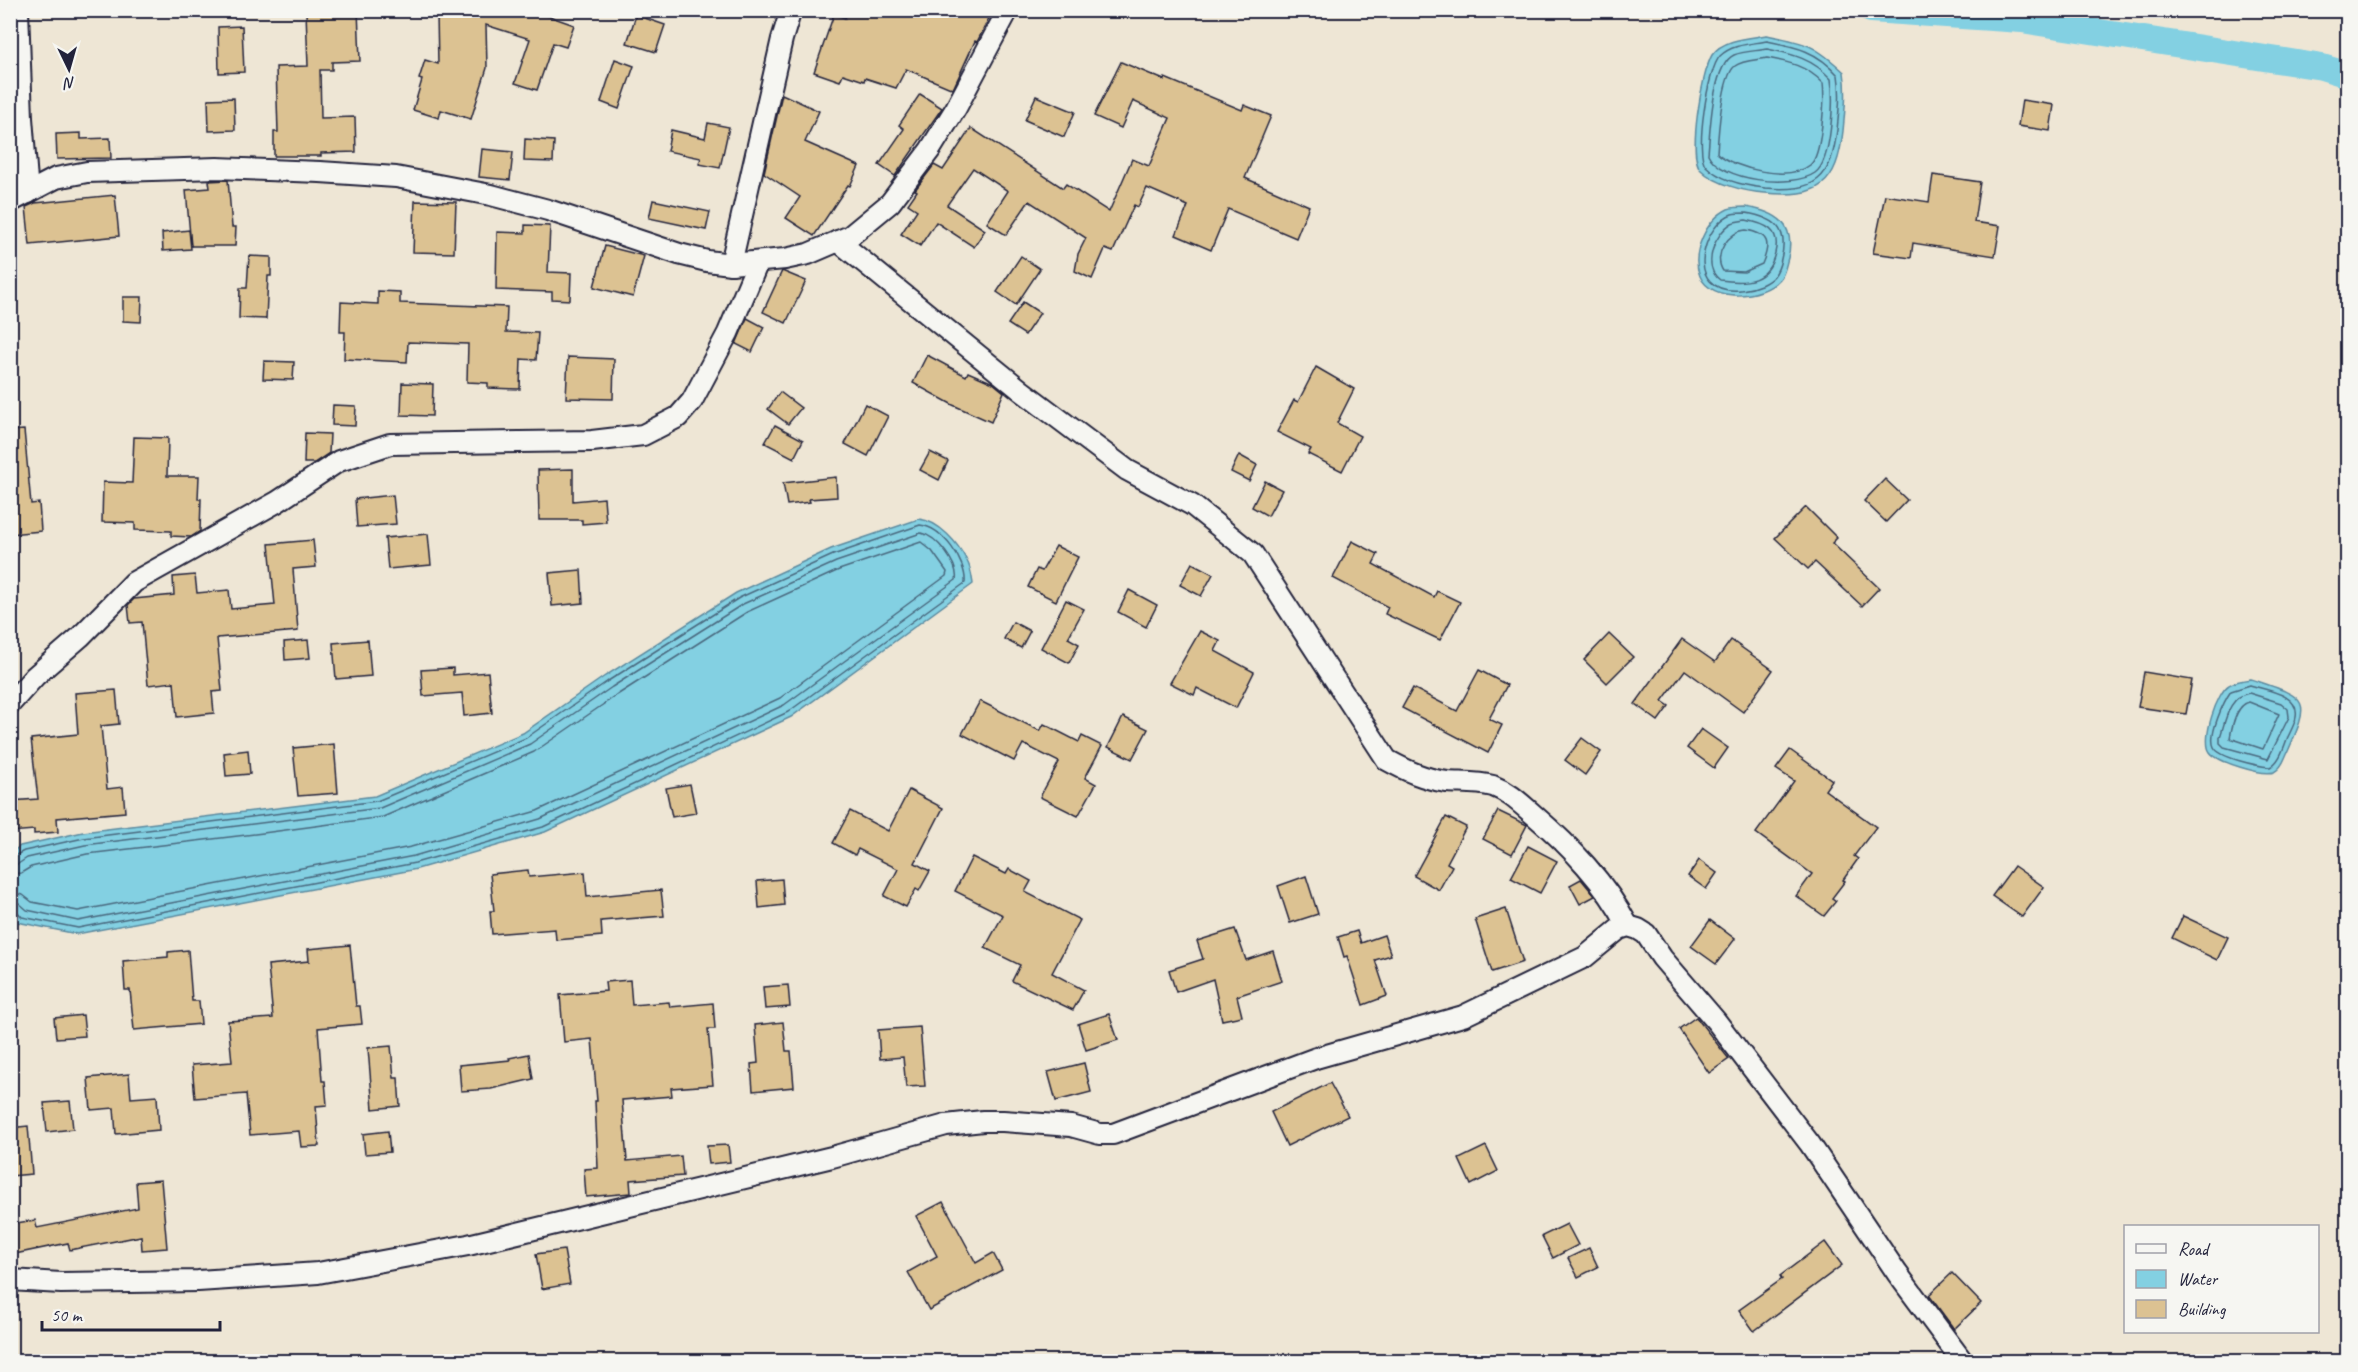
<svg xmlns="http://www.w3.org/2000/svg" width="2358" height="1372" viewBox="0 0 2358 1372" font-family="Caveat,sans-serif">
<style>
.water{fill:#83d0e2;stroke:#5c8a9f;stroke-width:1.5}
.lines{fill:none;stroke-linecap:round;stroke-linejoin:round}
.shore{stroke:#49687e;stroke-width:1.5}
.canal{stroke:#83d0e2;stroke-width:26}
.building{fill:#dcc292;stroke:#22223b;stroke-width:1.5}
.minor-casing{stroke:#22223b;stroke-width:24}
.minor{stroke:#f6f6f2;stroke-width:20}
</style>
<rect width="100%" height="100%" fill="#eee6d5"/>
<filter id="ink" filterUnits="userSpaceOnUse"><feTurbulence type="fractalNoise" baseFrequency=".0167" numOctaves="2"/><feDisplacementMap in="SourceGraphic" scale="12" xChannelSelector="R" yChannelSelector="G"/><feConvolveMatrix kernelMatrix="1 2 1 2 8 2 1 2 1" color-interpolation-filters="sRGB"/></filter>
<g filter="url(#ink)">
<g class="water">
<path d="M1767,35C1806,43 1814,44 1844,72C1847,92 1845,110 1843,131C1837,185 1819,198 1765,193C1746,192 1715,184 1701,170C1687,157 1702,72 1712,55C1723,39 1750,38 1767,35Z"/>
<path d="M1746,207C1777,212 1796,224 1788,258C1786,264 1785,274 1780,279C1763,299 1711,303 1700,276C1690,253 1707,219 1728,209C1733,207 1741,207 1746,207Z"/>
<path d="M919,519C939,521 958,543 967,561C971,568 972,577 973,584L791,717L545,832L417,869L77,934L17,922L11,911V853L20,846L83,832L375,796L523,733L605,676L736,593L831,549Z"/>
<path d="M2251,679C2312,699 2311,699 2285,758C2283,763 2280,769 2274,772C2263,776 2217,762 2210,752C2201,740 2217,692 2229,685C2235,681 2244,680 2251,679Z"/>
</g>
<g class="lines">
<g class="shore">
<path d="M1767,41C1797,47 1817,51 1838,75C1841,94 1839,111 1837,130C1831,180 1816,192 1765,188C1746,186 1721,181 1706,166C1694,154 1708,68 1720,56C1732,44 1751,44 1767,41Z"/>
<path d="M1767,49C1793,54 1813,59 1831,79C1834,99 1832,161 1815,173C1792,189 1720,181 1708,154C1710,132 1712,65 1734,55C1743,51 1757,51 1767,49Z"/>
<path d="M1767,58C1789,62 1807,66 1823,83C1825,99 1822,156 1810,165C1789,182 1735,169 1717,153C1718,135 1722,76 1735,66C1742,60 1758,60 1767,58Z"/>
<path d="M1746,213C1775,218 1789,228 1781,259C1780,264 1778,271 1774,276C1762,290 1724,297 1710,281C1693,263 1710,222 1732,214C1736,213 1742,213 1746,213Z"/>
<path d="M1746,220C1766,224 1781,230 1775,253C1768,282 1747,284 1720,280C1701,266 1715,233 1732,223C1736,221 1741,221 1746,220Z"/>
<path d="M1746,230C1769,234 1771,243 1762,264L1744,272L1723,271C1712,255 1729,231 1746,230Z"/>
<path d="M2250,685C2266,690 2300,694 2296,717C2295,724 2290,732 2287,739C2283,749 2280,761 2270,767C2258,766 2219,758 2214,747C2208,735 2224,701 2231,691Z"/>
<path d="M2249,693L2281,703L2288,709L2289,717L2268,759L2224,747L2220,743V737C2226,720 2228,697 2249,693Z"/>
<path d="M2249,702L2279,714L2263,749L2230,738C2232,726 2236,705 2249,702Z"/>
<path d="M10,858L24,851L84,838L377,801L526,738L608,681L739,598L833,555L920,525C942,527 967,562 965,583L788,712L543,827L415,863L78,928L22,917L16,910L10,909"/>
<path d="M10,865L18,864L27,858L85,845L380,808L530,744L612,687L743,604L836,562L921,533C937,536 959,565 956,580L784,705L540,819L414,856L78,921L27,910L19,903L10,901"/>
<path d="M10,874L21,873L31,867L87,854L263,833L383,817L534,752L617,695L747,612L839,570L921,542L932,551L947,572L946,576L780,698L537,811L411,847L78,911L32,902L23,895L10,892"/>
</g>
<path class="canal" d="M1871,10L2022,20L2322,67L2348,75"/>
</g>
<g class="building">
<path d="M358,10L360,61L332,62V70H320L321,118L355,117L356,152L321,153V156H274V132H278L276,67L308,66L306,12Z"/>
<path d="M455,10H532L574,25L566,47L553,43L537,90L515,83L530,39L486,25L487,68L471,119L441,110L439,118L413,110L422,80L419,79L425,60L438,64L437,15L454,14Z"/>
<path d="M848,10H968L989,18L977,42L975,41L953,89L906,69L896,88L865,78L864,81L843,74L840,81L814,72L834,14L845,18Z"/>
<path d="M636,15L665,25L656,52L627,43Z"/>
<path d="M242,26L244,72L219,73L218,27Z"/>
<path d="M615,59L634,66L619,109L601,102Z"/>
<path d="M1121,62L1164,80L1165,78L1242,110L1244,105L1271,116L1245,178L1309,206L1296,238L1228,209L1211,250L1176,235L1188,206L1147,188L1138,207L1134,205L1113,252L1105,249L1092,279L1075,271L1078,254L1086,238L1029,201L1006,235L987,223L1008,191L973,168L947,205L985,230L974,247L936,222L920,246L901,234L917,210L908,204L917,191L915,190L934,165L943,170L971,128L1063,188L1066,184L1109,212L1132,159L1149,166L1170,118L1133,101L1121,128L1094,116Z"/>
<path d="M782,94L819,111L805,142L859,166L850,186L848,185L814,236L786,218L800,197L764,173Z"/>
<path d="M920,94L942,108L895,176L879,165L904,129L899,125Z"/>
<path d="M1036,96L1075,112L1064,137L1025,120Z"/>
<path d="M234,98L235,130L209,131L208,99Z"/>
<path d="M2022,100L2054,105L2050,131L2018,126Z"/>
<path d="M708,123L729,127L720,168L699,164L701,158L667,151L671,130L705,138Z"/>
<path d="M81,133V139L110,138L111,158L57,159L56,134Z"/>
<path d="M525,139L554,141L553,162L524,161Z"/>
<path d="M482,149L513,152L510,180L479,177Z"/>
<path d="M1933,175L1980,182L1974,222L2000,226L1995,256L1913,243L1911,258L1873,253L1885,195L1929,202Z"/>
<path d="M228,180L232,227H236L235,246H191L186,190L210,188L209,181Z"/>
<path d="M115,195L119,236L30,245L26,207L35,203Z"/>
<path d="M653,200L710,212L706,230L649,218Z"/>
<path d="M415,201L456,202L454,253L413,252Z"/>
<path d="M525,225L550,226L548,272L571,273L570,300L552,299V292L496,290L497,232L525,233Z"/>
<path d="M189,230L191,249L163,251L162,233Z"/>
<path d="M605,246L644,256L633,297L594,287Z"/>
<path d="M249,256L271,257V276H268L266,319L239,318L240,288H247Z"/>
<path d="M1021,256L1040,269L1016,305L997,292Z"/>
<path d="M782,271L806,281L786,323L763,312Z"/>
<path d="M378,291L400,292V303L507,307L506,332L538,333L536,360L521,359L520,389L488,388V383L467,382L468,344L408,342L407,362L344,359L345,332H340L341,302L378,304Z"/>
<path d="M123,297H142L141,322L123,321Z"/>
<path d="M1023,302L1040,313L1025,335L1008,324Z"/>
<path d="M747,318L764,327L752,352L736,344Z"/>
<path d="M927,355L966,376L968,372L993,383L1004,392L991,422L953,405L913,383Z"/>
<path d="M568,357L614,359L613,399L566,398Z"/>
<path d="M264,361L294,362L293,380L263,379Z"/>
<path d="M1316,367L1354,389L1337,423L1360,436L1342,471L1308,454L1311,449L1277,432L1294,400L1298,402Z"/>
<path d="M402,383L433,384L432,416L401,415Z"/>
<path d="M780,392L801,408L788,424L768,409Z"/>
<path d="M865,404L888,416L868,456L845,444Z"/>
<path d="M333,405L356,406L355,426L332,425Z"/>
<path d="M775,425L803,440L794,458L765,443Z"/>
<path d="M24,430L31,504L39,503L41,531L10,534V431Z"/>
<path d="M305,433L330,434L329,453L314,463H304Z"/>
<path d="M134,437L168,438L167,476H199L198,499H201L200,531L191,537L171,536V531L135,530V523L102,522L103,482L132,483Z"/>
<path d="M930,452L948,461L939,480L920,470Z"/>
<path d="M1239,455L1257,465L1249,481L1231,472Z"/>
<path d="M573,469V501L604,498L606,522L582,524V520H539L538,470Z"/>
<path d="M836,477L837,497L809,499L810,502L787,505L783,483Z"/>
<path d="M1885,479L1907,500L1886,522L1864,501Z"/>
<path d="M1265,481L1282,490L1268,516L1252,507Z"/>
<path d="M393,495L396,524L357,527L355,499Z"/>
<path d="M1806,507L1837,538L1832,543L1879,588L1862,606L1815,562L1808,569L1775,538Z"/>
<path d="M428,534L431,565L388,569L385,538Z"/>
<path d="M313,540L316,567L293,569L298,631L217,638L222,691L212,692L214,713L177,717L174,682L148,685L142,622L130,623L128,605L134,599L174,595L173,577L195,575L197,593L229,590L231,609L275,605L269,544Z"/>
<path d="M1352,541L1378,554L1373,564L1434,597L1437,591L1460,602L1440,640L1385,614L1388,607L1333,578Z"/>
<path d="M1056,546L1078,557L1056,601L1028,587L1037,569L1042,571Z"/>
<path d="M1192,563L1213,574L1201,596L1180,585Z"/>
<path d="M581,570L583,603L552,606L549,573Z"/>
<path d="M1129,590L1157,605L1146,627L1118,612Z"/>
<path d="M1066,600L1084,609L1068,638L1079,644L1069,663L1041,648Z"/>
<path d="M1013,622L1030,631L1021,648L1004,639Z"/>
<path d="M1200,631L1220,641L1215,651L1254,672L1236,708L1197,688L1194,695L1170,683Z"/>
<path d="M1609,634L1633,657L1607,683L1584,660Z"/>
<path d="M1682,639L1715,662L1731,640L1773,670L1743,712L1685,670L1662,701L1669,706L1658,721L1635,704Z"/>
<path d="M308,640L310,658L285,660L284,642Z"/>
<path d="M368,640L371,676L336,679L333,643Z"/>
<path d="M453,668V675L488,672L492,713L464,716L462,693L423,696L421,670Z"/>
<path d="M1479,670L1507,685L1489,719L1502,725L1488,753L1402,708L1413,688L1457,711Z"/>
<path d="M2144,672L2192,680L2186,714L2138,707Z"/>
<path d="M116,690L119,724L101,726L107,789L123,787L125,812L57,818L58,832L34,834V830L10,832V801L38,799L31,739L78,734L75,693Z"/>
<path d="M980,701L1040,731L1044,724L1079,742L1082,736L1102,746L1085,778L1096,784L1078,816L1040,797L1059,762L1023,744L1014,761L962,734Z"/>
<path d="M1123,717L1148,729L1132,759L1108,747Z"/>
<path d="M1701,729L1728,748L1714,768L1687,748Z"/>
<path d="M1582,738L1601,752L1585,775L1565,760Z"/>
<path d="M334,744L338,793L298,796L293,748Z"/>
<path d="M248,750L250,774L226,776L224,753Z"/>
<path d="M1790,750L1832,780L1825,790L1876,827L1854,856L1858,859L1843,880L1845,881L1832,898L1836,901L1824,916L1796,896L1812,874L1756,833L1794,781L1776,769Z"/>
<path d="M690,784L696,813L672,817L666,788Z"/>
<path d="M909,790L943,808L915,863L930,871L919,891L916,889L906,907L884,896L898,869L858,849L855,855L833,843L850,811L888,831Z"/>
<path d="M1498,811L1527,825L1512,854L1483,839Z"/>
<path d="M1446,817L1466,827L1447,863L1452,866L1439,890L1414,876Z"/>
<path d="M1528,846L1557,861L1540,893L1511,878Z"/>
<path d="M972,857L1006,874L1009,869L1031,881L1025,892L1080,920L1052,973L1084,990L1073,1010L1012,981L1020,965L985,948L1003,915L955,891Z"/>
<path d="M1699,860L1717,873L1706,889L1688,876Z"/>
<path d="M2014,866L2044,887L2022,917L1992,896Z"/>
<path d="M528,870L529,877L585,872L587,897L661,890L664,916L601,921L602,936L556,940L555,929L492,934L490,911H494L490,874Z"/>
<path d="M1306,876L1318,914L1290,923L1278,886Z"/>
<path d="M782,879L784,905L759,908L757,881Z"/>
<path d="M1581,879L1595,896L1580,904L1570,885Z"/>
<path d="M1506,909L1523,962L1492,972L1475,919Z"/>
<path d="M2183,916L2228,937L2217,960L2172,938Z"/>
<path d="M1710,920L1735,939L1716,964L1691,946Z"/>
<path d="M1235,929L1246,960L1273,951L1282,981L1237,996L1242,1016L1222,1020L1213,979L1176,992L1169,970L1203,959L1197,941Z"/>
<path d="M1357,931L1361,943L1384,935L1391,955L1375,960L1387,996L1363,1005L1347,956L1344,957L1338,937Z"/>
<path d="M350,945L356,1006H360L362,1024L318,1028L322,1081H325L327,1105L316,1106L319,1146L301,1147L299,1131L250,1135L246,1094L195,1098L192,1065L232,1062L228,1021L273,1018L268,965L309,961L308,949Z"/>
<path d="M188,950L192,1001H199L201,1024L134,1030L130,990H125L123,961L168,957V952Z"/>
<path d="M630,980L632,1005L669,1002L670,1007L713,1003L715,1029H708L713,1085L671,1088L672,1096L622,1100L627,1161L681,1156L683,1176L630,1180L631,1193L586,1197L584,1169L598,1168L595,1101H597L592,1039L564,1042L560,995L606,991L605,982Z"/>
<path d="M788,985L790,1007L765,1009L763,987Z"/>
<path d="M1109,1014L1118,1040L1086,1050L1078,1024Z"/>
<path d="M83,1015L85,1036L56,1038L54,1018Z"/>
<path d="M1696,1017L1729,1059L1709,1073L1679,1029Z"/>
<path d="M783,1022L786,1051H791L794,1087L753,1091L751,1064L758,1063L755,1025Z"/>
<path d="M920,1027L925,1086L906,1087L903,1057L880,1059L878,1030Z"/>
<path d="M391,1046L394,1078H398L400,1106L373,1109L368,1048Z"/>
<path d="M529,1054L533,1079L491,1089L461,1091L459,1065L510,1060L509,1058Z"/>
<path d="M1084,1063L1091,1092L1056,1101L1048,1072Z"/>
<path d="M129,1074L131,1098L157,1096L159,1130L116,1134L114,1108L91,1110L88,1078Z"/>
<path d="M1330,1083L1348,1116L1287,1146L1271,1112Z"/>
<path d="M70,1101L73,1129L47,1132L44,1103Z"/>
<path d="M28,1126L32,1174L10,1176V1128Z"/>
<path d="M388,1131L390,1152L365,1154L363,1134Z"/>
<path d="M728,1145L730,1162L709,1164L707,1146Z"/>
<path d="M1486,1146L1498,1171L1471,1185L1459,1159Z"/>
<path d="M161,1180L167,1248L142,1250L141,1236L70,1250L68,1243L10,1255V1224L35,1220L37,1228L138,1208L136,1182Z"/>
<path d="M943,1202L976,1263L993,1253L1002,1270L929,1310L908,1272L937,1256L916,1216Z"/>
<path d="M1567,1224L1578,1245L1553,1258L1542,1236Z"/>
<path d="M1825,1242L1842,1265L1754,1331L1739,1310L1782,1279L1780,1276Z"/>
<path d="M1589,1248L1598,1267L1578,1277L1568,1258Z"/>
<path d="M564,1250L570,1284L542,1289L536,1254Z"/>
<path d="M1952,1273L1981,1303L1954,1329L1929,1295Z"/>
</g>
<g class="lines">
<g class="minor-casing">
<g id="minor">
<path d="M18,10L22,118L28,193"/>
<path d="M10,202L56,178L87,172L217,168L320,172L396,177L491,195L548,210L679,254L707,261L731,264L785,259L808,254L850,236L890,203L930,150L956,108L1008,10"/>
<path d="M838,241L1022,391L1127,470L1192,505L1253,554L1387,760C1407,771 1424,779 1447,782C1462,783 1478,782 1493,786C1509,792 1520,803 1534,815C1571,847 1605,882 1628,926"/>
<path d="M731,264L782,39L791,10"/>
<path d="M10,704L35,676L80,637L134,582L277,502L339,461L390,444L592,441L643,435L678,417L692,401L728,333L758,262"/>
<path d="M10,1280L61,1283L198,1281L318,1273L468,1245L526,1231L832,1157L946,1125L983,1121H1003L1071,1126L1100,1134H1113L1316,1058L1463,1016L1585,957L1619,929L1628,926L1638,929L1646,934L1662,958L1716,1021L1810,1144L1897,1273L1963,1362"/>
</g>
</g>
<use href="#minor" class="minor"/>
</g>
</g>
<rect width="2358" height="1372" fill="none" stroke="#f6f6f2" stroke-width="36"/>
<rect x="18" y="18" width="2322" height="1336" fill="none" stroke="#22223b" stroke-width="2" filter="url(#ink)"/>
<rect x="2124" y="1225" width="195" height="108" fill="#f6f6f2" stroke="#a1a1a9" stroke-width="1.5"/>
<rect x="2136" y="1244" width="30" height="9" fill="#f6f6f2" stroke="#a1a1a9" stroke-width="1.5"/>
<text x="2178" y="1255" font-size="18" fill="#22223b">Road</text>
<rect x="2136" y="1270" width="30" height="18" fill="#83d0e2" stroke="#a1a1a9" stroke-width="1.5"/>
<text x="2178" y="1285" font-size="18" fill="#22223b">Water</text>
<rect x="2136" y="1300" width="30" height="18" fill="#dcc292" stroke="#a1a1a9" stroke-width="1.5"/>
<text x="2178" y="1315" font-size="18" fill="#22223b">Building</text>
<g transform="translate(69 69) rotate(175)" stroke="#f6f6f2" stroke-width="4.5" paint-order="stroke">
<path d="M0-4.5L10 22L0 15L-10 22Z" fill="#22223b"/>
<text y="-9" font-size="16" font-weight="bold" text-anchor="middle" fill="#22223b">N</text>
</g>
<path d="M42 1321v9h178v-9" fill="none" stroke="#22223b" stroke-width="3"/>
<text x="51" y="1321" font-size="18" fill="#22223b" stroke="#f6f6f2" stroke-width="4.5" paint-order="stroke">50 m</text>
</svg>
